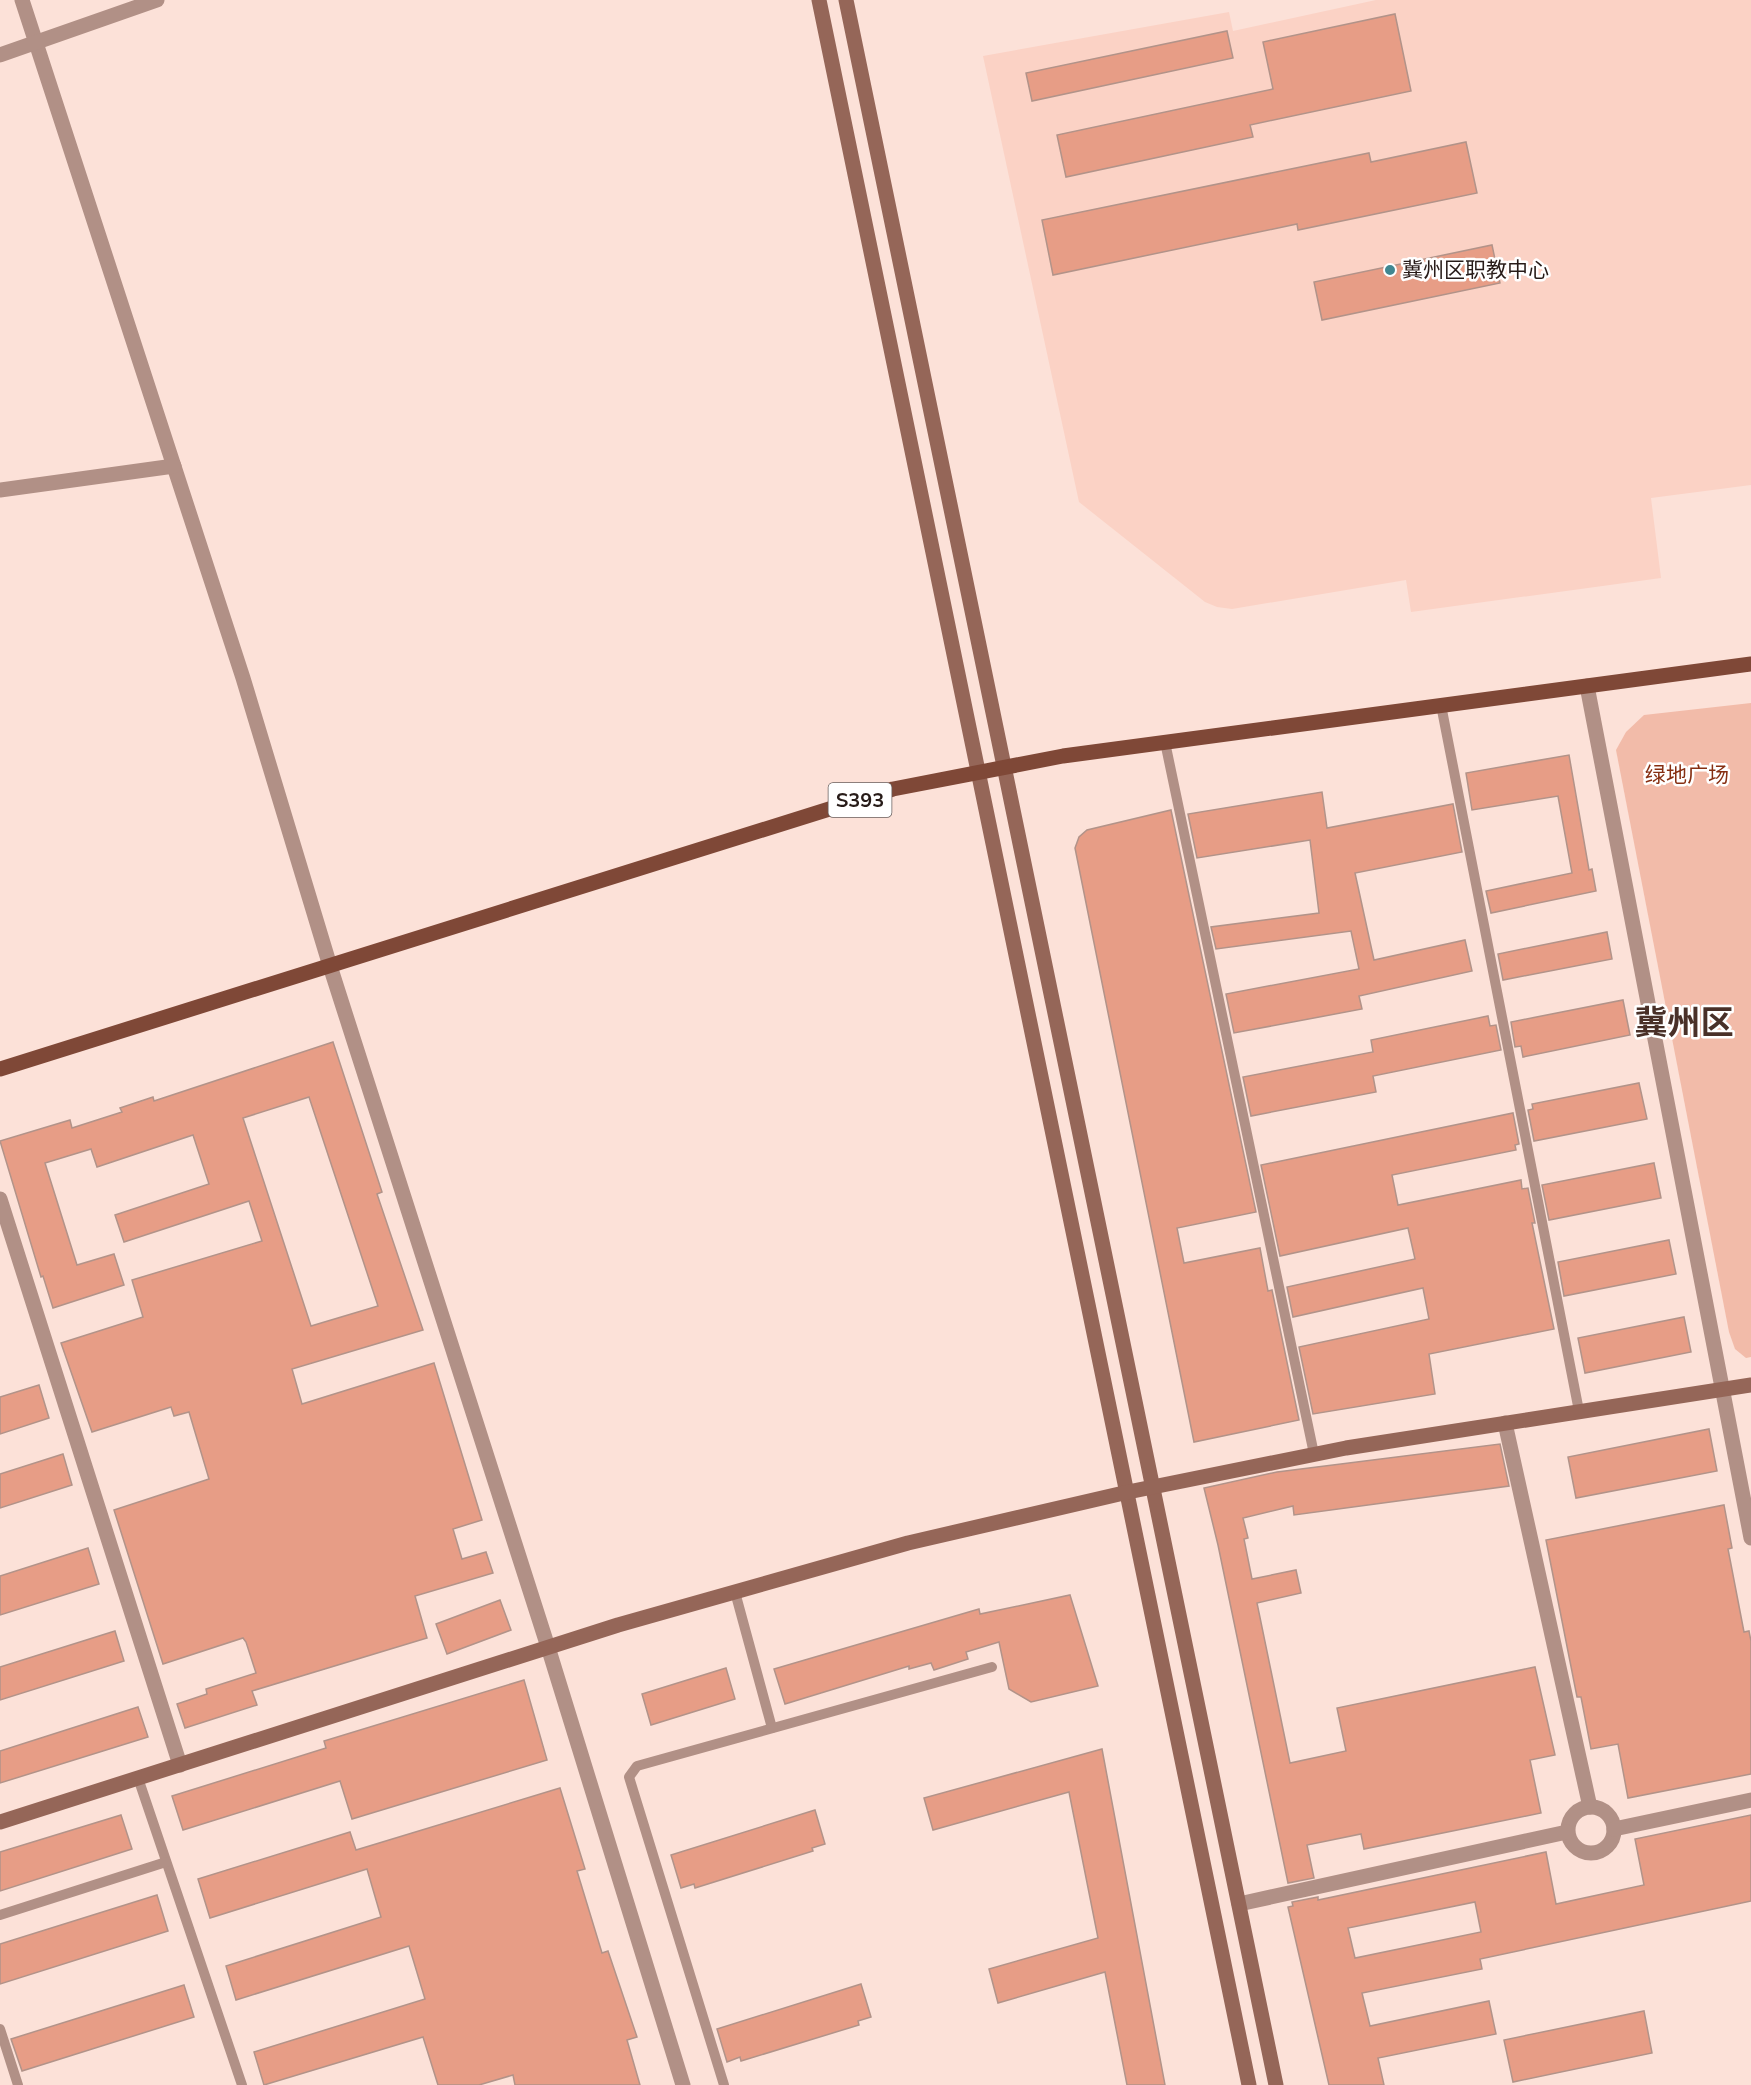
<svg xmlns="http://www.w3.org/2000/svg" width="1751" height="2085" viewBox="0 0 1751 2085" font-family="'Nunito Sans','Noto Sans SC',sans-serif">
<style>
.built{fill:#fbd2c5}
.green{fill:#f2bba9}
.building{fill:#e79d86;stroke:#b29389;stroke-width:1.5;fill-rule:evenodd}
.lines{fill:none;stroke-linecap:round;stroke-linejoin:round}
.lane{stroke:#b19086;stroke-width:10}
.street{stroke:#b19086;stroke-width:15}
.secondary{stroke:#956658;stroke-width:15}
.primary{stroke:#7f4837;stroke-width:15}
.poi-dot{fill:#408791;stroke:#fff;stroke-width:2}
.labels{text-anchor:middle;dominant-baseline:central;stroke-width:5;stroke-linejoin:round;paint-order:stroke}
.shield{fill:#fff;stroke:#685f5d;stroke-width:1.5}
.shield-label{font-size:20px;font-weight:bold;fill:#271b18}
.poi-label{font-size:21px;fill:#271b18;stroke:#fff;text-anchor:start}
.park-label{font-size:21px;fill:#862f12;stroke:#fff}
.town-label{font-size:33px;font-weight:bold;fill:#493028;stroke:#fff}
</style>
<rect width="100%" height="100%" fill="#fce1d8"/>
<path class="built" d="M1376,0H1751V485L1651,498L1661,578L1411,612L1406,580L1232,609L1217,607L1205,602L1079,502L983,56L1229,12L1233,31Z"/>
<path class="green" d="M1751,703V1357L1746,1358L1735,1349L1729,1332L1616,750L1626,732L1644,715Z"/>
<g class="building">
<path d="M1395,14L1411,91L1250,125L1253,137L1066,177L1057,135L1273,89L1263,42Z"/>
<path d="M1227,31L1233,58L1032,101L1026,73Z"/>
<path d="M1466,142L1477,193L1298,230L1297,224L1053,275L1042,220L1369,153L1371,162Z"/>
<path d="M1492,245L1500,283L1322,320L1314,282Z"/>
<path d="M1569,755L1589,870L1592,869L1596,891L1491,913L1486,891L1572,873L1558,796L1472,810L1466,773Z"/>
<path d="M1322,792L1327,828L1453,804L1462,852L1355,873L1374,960L1465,940L1472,971L1359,996L1362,1009L1234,1033L1226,994L1359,969L1351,931L1216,949L1211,927L1319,913L1310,840L1197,858L1188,814Z"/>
<path d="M1171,810L1256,1212L1177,1228L1184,1263L1260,1248L1268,1291L1272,1290L1299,1420L1194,1442L1075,848L1079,837L1087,830Z"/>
<path d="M1607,932L1612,959L1503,980L1498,954Z"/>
<path d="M1623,1000L1630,1035L1523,1057L1521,1046L1515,1047L1511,1022Z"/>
<path d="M1488,1016L1490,1026L1496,1025L1501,1050L1373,1076L1376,1092L1251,1116L1243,1077L1373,1052L1371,1040Z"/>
<path d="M333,1042L382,1192L377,1194L423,1330L292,1369L302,1404L434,1363L482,1520L453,1529L462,1559L486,1552L493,1573L415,1596L427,1638L252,1691L257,1705L185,1728L177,1704L207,1694L206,1689L256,1673L246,1642L243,1638L163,1664L114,1510L209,1479L189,1412L174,1416L171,1407L92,1432L61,1343L143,1317L132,1280L262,1241L249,1201L124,1242L115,1215L209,1184L193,1135L97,1167L91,1149L45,1163L77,1265L114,1254L124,1285L53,1308L43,1276L41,1277L0,1141L70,1120L72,1128L122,1112L120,1108L153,1097L154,1101ZM309,1097L378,1306L311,1326L243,1118Z"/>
<path d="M1639,1083L1647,1119L1534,1141L1528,1110L1533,1109L1532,1104Z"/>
<path d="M1513,1113L1519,1144L1515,1145L1516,1150L1392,1175L1398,1205L1521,1180L1522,1189L1528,1188L1535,1223H1532L1554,1329L1429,1354L1435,1394L1313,1414L1299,1347L1429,1319L1423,1288L1293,1317L1287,1287L1415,1259L1408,1228L1280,1256L1261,1165Z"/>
<path d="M1654,1163L1661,1198L1549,1220L1542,1185Z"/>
<path d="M1669,1240L1676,1274L1564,1296L1558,1262Z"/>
<path d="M1684,1317L1691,1352L1585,1373L1578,1338Z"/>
<path d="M39,1385L49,1418L0,1434V1397Z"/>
<path d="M1709,1429L1717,1471L1576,1498L1568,1457Z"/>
<path d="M1500,1444L1509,1486L1294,1515L1293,1506L1243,1518L1248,1538L1244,1539L1252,1579L1296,1570L1301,1593L1257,1603L1290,1763L1346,1751L1337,1708L1535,1667L1555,1755L1530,1760L1541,1813L1364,1849L1361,1834L1307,1845L1314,1878L1288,1883L1218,1545L1204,1488L1277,1472Z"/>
<path d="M63,1454L72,1485L0,1508V1474Z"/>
<path d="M1724,1505L1732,1548L1728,1549L1744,1632L1749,1631L1751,1641V1774L1628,1798L1618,1744L1591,1749L1581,1697H1577L1546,1540Z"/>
<path d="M88,1548L99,1584L0,1615V1576Z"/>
<path d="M1070,1595L1098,1686L1031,1702L1009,1689L999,1642L966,1652L968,1659L934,1670L931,1663L909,1669V1666L785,1704L774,1669L979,1609L980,1614Z"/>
<path d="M500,1600L511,1630L447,1654L436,1624Z"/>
<path d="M115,1631L124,1661L0,1700V1667Z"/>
<path d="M726,1668L735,1699L651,1725L642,1694Z"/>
<path d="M524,1680L547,1760L352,1819L340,1781L183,1830L172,1796L326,1748L324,1741Z"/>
<path d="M138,1707L148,1737L0,1783V1751Z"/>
<path d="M1102,1749L1165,2085H1127L1105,1972L998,2003L989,1969L1098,1938L1069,1792L933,1830L924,1798Z"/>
<path d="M560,1788L585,1869L577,1871L602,1953L608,1951L637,2037L627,2040L640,2085H515L513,2075L479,2085H438L423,2037L264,2085L254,2052L425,1999L409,1946L236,2000L226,1966L381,1917L367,1869L210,1918L198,1879L350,1832L356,1850Z"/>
<path d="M815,1810L825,1844L812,1848L813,1851L695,1888L694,1884L681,1888L671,1855Z"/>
<path d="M121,1815L132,1849L0,1891V1852Z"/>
<path d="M1751,1815V1901L1480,1959L1482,1969L1362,1993L1370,2026L1489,2001L1496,2034L1378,2058L1384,2085H1329L1288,1907L1293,1906L1292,1902L1318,1897V1900L1546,1852L1556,1904L1644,1885L1635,1839ZM1475,1902L1481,1932L1355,1958L1348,1928Z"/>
<path d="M157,1895L168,1931L0,1984V1944Z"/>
<path d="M861,1984L871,2017L858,2021L859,2025L741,2061L740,2057L727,2062L717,2029Z"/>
<path d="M184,1985L194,2017L22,2071L11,2039Z"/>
<path d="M1644,2011L1652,2053L1513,2082L1504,2040Z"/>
</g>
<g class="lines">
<g class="lane">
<path d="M1441,705L1579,1411"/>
<path d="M1165,742L1314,1454"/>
<path d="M735,1592L772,1728"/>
<path d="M138,1778L242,2085"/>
<path d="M0,1915L166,1862"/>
<path d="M0,2029L18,2085"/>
<path d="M724,2085L629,1777L637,1766L992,1667"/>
</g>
<g class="street">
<path d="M22,0L243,678L330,966L548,1647L683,2085"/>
<path d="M0,55L157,0"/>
<path d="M0,490L174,466"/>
<path d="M1587,686L1751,1538"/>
<path d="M0,1199L180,1765"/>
<path d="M1505,1423L1590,1807"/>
<circle cx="1591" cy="1830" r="23"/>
<path d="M1614,1829L1751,1800"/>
<path d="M1239,1904L1567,1832"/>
</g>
<g class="secondary">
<path d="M819,0L1249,2085"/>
<path d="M846,0L1276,2085"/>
<path d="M0,1822L618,1625L908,1543L1128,1492L1346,1448L1751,1385"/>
</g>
<path class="primary" d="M0,1069L893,789L1063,756L1751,664"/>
</g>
<circle class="poi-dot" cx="1390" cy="270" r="6"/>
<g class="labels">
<rect class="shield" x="828.5" y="783" width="63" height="34" rx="4.5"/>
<g class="shield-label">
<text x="860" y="800">S393</text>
</g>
<g class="poi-label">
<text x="1402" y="270">冀州区职教中心</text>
</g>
<g class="park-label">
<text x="1687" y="775">绿地广场</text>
</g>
<g class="town-label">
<text x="1684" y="1023">冀州区</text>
</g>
</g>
</svg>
